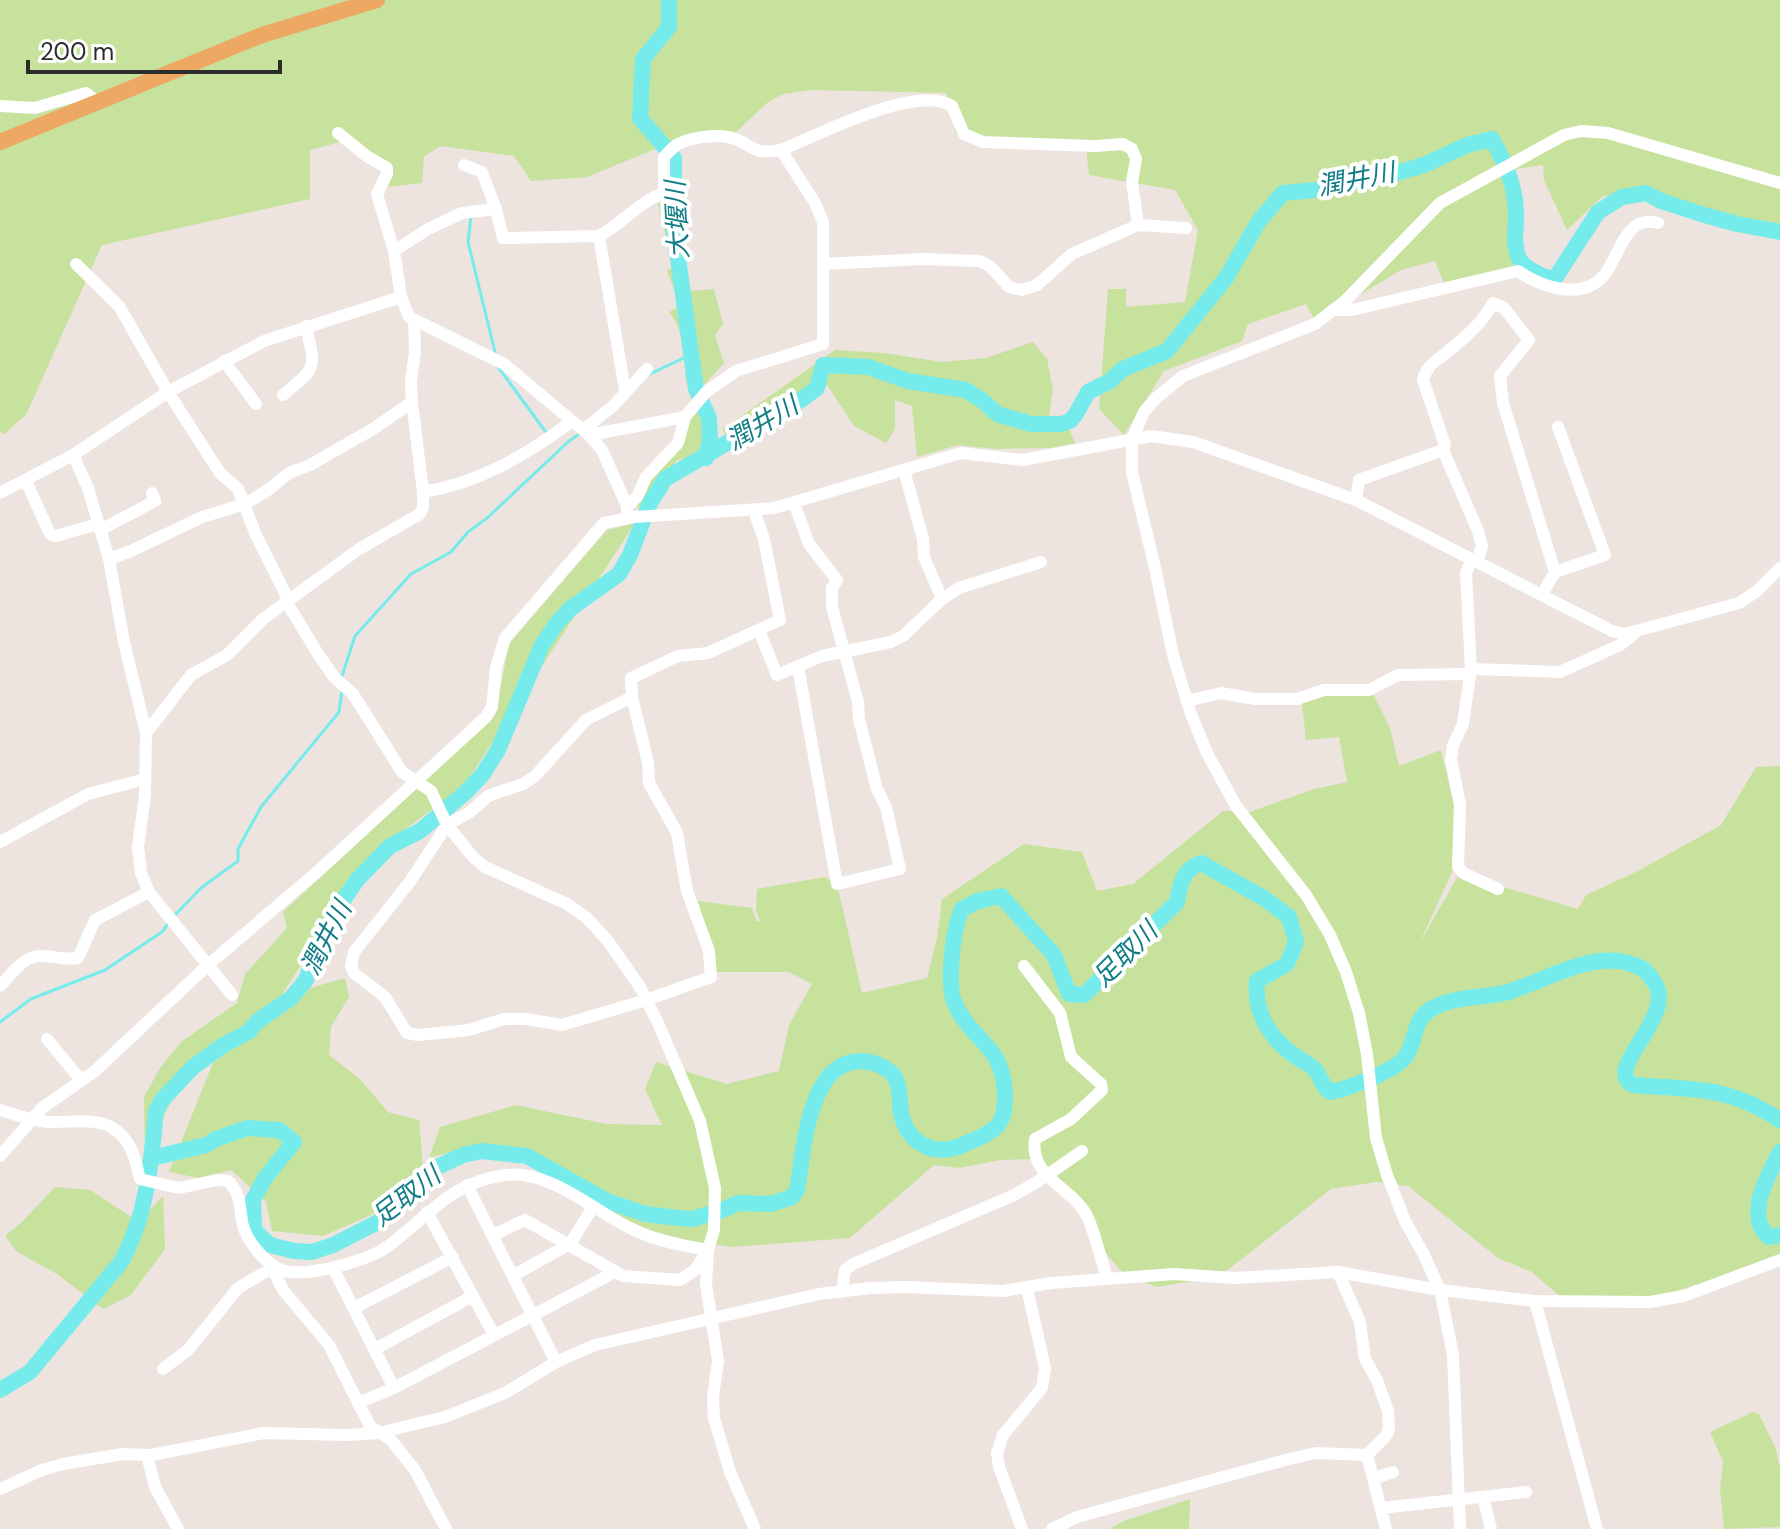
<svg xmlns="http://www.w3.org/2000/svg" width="1780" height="1529" viewBox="0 0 1780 1529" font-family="'DM Sans','Noto Sans JP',sans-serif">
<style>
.green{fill:#c7e29d}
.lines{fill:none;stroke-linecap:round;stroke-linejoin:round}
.stream{stroke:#75eceb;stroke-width:3}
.river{stroke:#75eceb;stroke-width:16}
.minor{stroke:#fff;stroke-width:12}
.major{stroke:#eda864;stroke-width:16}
.labels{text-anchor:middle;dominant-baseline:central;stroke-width:8;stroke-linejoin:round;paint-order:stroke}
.water-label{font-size:26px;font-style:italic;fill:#117e86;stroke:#fff}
</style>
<rect width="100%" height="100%" fill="#ede3df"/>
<g class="green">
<path d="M0,0H1780V231L1690,206L1644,189L1602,197L1567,230L1544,180L1543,165L1510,170L1514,270L1445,285L1435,261L1401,270L1315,321L1306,304L1248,324L1242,341L1164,371L1124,435L1099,409L1108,289H1126V307L1185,302L1198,230L1175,190L1089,175L1086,148L956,134L946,93L811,90L783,94L767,103L734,134L668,147L652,131L660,147L587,177L531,181L514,156L440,146L424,157L422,183L388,187L389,167L351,139L310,150V199L102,245L26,415L4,434L0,432Z"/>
<path d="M664,202L676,218L689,291L714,289L723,324L715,335L724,363L705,384L696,380L686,382C685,357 685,332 669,312L680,305L667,271L673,267C669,244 662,226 658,203Z"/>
<path d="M1033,342L1047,359L1053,390L1049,416L1040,424L1069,428L1075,443L1050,448L995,449L958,445L917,457L912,406L895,400V429L886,443L854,426L827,385L784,415L728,445L723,429L835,350L884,353L942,362L986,358Z"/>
<path d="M701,401L710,402C716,417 717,433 712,449L697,456L677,460L640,514L637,503L657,466L682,448L688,423Z"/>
<path d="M635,523L464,786L389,841L343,900L272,1010L178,1089L145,1152L144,1097L160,1068L181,1042L237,1003L245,974L287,928L283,912L495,716L509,644L607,530Z"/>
<path d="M1373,693L1390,728L1399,766L1441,750L1455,810L1454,868L1419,944L1459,874L1578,909L1586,895L1638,871L1721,825L1756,767L1780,766V1257L1655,1298H1562L1532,1272L1498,1258L1408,1186L1376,1182L1331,1189L1229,1269L1206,1279L1157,1287L1125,1275L1095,1241L1069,1192L1038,1159L1000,1160L959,1168L934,1165L850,1238L731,1247L691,1241L652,1231L625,1220L586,1199L531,1150L473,1146L429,1158L440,1127L516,1105L606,1124L662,1125L645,1089L656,1062L727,1084L779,1071L789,1025L812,984L789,972H717L698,901L752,908L757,922L760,921L756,911L757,889L825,877L837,884L862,993L927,978L937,938L942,899L1024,844L1082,852L1097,891L1133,884L1223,811L1250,812L1314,789L1347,782L1339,737L1306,740L1302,704L1315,694Z"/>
<path d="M345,978L349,997L331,1027L329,1055L360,1079L388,1112L419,1120L423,1166L371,1215L323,1236L272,1231L266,1202L231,1170L199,1178L169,1172L213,1063L307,989Z"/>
<path d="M55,1187L90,1190L139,1222L163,1196L165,1249L131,1295L103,1309L57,1274L17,1252L5,1236L21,1223Z"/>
<path d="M1753,1412L1759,1414L1776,1449L1780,1468V1527L1724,1529L1720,1490L1723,1462L1710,1432Z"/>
<path d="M1190,1499L1189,1529H1110L1124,1521Z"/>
</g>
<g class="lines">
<g class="stream">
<path d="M471,217L468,242L496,356"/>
<path d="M498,367L548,435"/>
<path d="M650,374L690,355"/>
<path d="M341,679L355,636L411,574L451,552L468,532L486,519L569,441L581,433"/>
<path d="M175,915L201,888L238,861V849L261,807L339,712L342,691"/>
<path d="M0,1022L31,999L105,970L162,932L170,921"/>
</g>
<g class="river">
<path d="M669,0V27L643,59L640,118L674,158V229L696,389L709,418L710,439L706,458"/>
<path d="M1780,1152C1768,1176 1744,1216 1769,1237L1780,1235"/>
<path d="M152,1158L206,1145L216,1139L247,1128L279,1130L294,1142L265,1178L253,1200L254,1230L270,1245L294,1251L312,1252L333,1245L378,1222L431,1170L463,1155L481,1151L527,1156L607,1201L645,1214L678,1218L692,1219L720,1211L738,1203L771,1204L792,1197L797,1190C804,1152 807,1059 863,1061C874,1062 889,1068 895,1077C901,1088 899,1101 901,1113C907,1142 932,1157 960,1146C971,1141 989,1135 997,1126C1004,1119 1005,1107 1005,1097C1004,1043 974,1045 955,1004C946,985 953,928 962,909L978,901L1001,896L1054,955L1069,994L1084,995L1177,902C1180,884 1183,869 1201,863L1262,897L1289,917L1296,942L1287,964L1257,981C1254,1014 1269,1037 1295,1056C1302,1061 1312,1065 1316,1071C1322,1078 1321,1086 1330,1092C1347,1089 1396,1071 1406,1056C1417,1040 1412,1021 1431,1009C1456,995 1482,999 1508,992C1549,980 1600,944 1643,969C1649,973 1651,978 1655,983C1676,1018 1602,1069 1633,1085C1693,1090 1727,1085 1780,1120"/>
<path d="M0,1390L30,1372L121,1262C147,1216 151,1163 156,1111L162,1100L193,1067L222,1046L248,1032L258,1021L291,998L306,980L318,944L327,932L333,915L357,880L390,846L420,831L466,792L483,774L498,750L542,645L557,623L570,609L619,574L630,555L650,503L665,479L801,400L817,388L823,365L868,367L908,381L966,390L983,401L997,414L1031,424H1061L1070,421L1076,414L1088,392L1110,381L1123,369L1167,351L1226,278L1259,221L1283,193L1315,190L1393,174L1424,165L1467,145L1492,139C1505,163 1515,184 1516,212C1517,227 1512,241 1518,256C1522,268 1542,276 1554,280L1598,212L1622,197L1646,193L1661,201L1701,214L1737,224L1780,232"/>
</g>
<g class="minor">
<path d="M0,106L35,108L86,93L97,102"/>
<path d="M338,133L368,157L387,168V174L377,194L394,251L401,297L409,317L504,364L589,435L602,450L627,506V518"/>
<path d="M464,165L482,172L496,209L503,238L599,236C622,224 638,202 664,193V157C668,153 673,147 678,144C690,138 715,134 728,137C752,141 747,156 781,150C818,135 917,83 952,106L964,134L983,142L1095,146L1123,144L1132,149L1136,159L1132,182L1138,225"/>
<path d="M599,236L625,390"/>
<path d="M394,251L428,229L462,213L496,209"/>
<path d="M76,264L119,306L168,392L220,473L238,489L256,535L288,599"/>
<path d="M824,264L923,259L980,261L991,267L1009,287L1022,290L1037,285L1072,254L1138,225L1186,228"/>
<path d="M1333,310H1352L1518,271C1541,287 1583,302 1605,274C1620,254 1626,214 1658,223"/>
<path d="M224,361L256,404"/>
<path d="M283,395C317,366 316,371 306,326"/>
<path d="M583,430L613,406L647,369"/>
<path d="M589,435L685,417"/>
<path d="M73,455L88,488L109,559L124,642L146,733"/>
<path d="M904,470L923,539L924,557L942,599"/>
<path d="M26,481L50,534L56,536L98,524"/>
<path d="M423,492C479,483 527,455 572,421"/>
<path d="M0,493L73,455L168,392L264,341L401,297"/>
<path d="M1356,500L1359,480L1443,450"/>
<path d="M794,503L809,544L837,580L832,588V607L858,702L859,719L877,789L886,807L900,869L837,884L798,667"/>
<path d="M627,506L637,497L646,477L678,443L685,417L706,392L736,371L823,344V222L815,203L781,150"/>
<path d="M100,530L155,501L152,493"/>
<path d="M109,559L131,551L202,517L245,504L268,490L289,473L310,465L373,429L412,402"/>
<path d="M1472,559L1466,573L1471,669L1463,724L1453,745L1451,760L1460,804L1458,867L1463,873L1498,889"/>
<path d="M1477,562L1482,546L1478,531L1443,450L1445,445L1423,380C1427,362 1441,359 1453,347C1467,336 1485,319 1493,303L1504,308L1529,340L1500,376L1503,403L1555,572"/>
<path d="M1542,594L1555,572L1605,555L1558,427"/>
<path d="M286,601L318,654L334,677L353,694L402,772L431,791L447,825L473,857L485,867L567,904L587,918L608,941L640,987L658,1023L700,1121L715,1188L714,1230L708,1250L706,1284L718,1361L713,1397L714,1418L730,1472L755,1529"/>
<path d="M759,630L777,675L822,656L891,642L903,636L942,599L959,588L1041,562"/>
<path d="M1471,669L1560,672L1620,645L1634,634"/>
<path d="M632,697L648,763L649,783L677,833L687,891L709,951L711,977L646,1000L562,1025L526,1019H504L469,1030L418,1035L407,1033L385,997L354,973L351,966L354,952L409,883L447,825L470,812L488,796L523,784L535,776L586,720Z"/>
<path d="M632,697L631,678L678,656L708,653L780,620L764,539L754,511"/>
<path d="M1187,701L1221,693L1255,699H1297L1324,690H1369L1398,675L1470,674"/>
<path d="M0,842L88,794L145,779"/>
<path d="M1024,966L1060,1013L1071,1057L1101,1084L1102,1090L1071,1119L1035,1139C1029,1179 1074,1187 1088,1218C1096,1236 1100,1258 1107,1277"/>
<path d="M0,986C11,975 23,956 40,956C54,956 64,960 78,958L95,920L149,892"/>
<path d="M232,995L149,892L141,873L138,847L145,794L146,733L191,675L227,655L263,619L359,549L420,514L423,507V492L412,402L411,382L415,352L414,321"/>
<path d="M47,1039L81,1080"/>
<path d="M0,1110C15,1115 33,1121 49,1122C81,1123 112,1112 131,1149C136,1158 137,1169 140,1179L179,1188L217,1180L228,1181C242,1194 239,1209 243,1226C248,1242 262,1259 277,1268C298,1281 368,1261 387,1247C428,1217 450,1182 505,1175C551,1170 592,1210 632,1229C656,1241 681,1245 708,1250L695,1270L680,1280L623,1276L525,1220L493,1235"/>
<path d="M0,1156L42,1108L95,1071L208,965L317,872L486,717L492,707L496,668L505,638L604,523L634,517L774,508L961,453L1023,460L1151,436L1193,442L1356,500L1612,631L1625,634L1739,603L1757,591L1780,568"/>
<path d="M467,1185L556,1362"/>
<path d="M427,1212L494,1335"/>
<path d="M333,1268L394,1388"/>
<path d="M276,1269L272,1268L283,1290L329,1345L370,1426L391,1440L415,1470L446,1529"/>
<path d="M514,1275L570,1244L593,1207"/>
<path d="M842,1292L845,1270L853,1264L1012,1196L1037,1182L1082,1151"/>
<path d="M1535,1301L1597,1529"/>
<path d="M354,1308L453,1257"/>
<path d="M375,1349L473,1296"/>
<path d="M163,1369L188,1350L238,1288L272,1268"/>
<path d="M358,1403L394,1388L615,1272"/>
<path d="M147,1455L155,1487L178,1529"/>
<path d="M1367,1455L1386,1529"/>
<path d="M1375,1478L1393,1472"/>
<path d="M0,1489L42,1470L63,1464L123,1454L151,1455L264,1433L347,1435L379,1433L411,1425L445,1417L505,1393L556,1362L595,1345L819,1294L871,1288L905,1287L1003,1291L1051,1283L1174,1274L1234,1278L1338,1272L1440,1290L1535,1301L1650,1302L1684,1296L1780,1260"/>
<path d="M1483,1497L1491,1529"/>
<path d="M1381,1508L1526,1492"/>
<path d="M1022,1529L999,1467L997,1453L1003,1435L1042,1388L1045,1368L1027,1288"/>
<path d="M1052,1529L1077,1517L1289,1459L1316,1453L1367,1455L1386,1436L1389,1429L1388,1411L1377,1380L1365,1359L1360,1322L1338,1272"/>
<path d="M1460,1529L1453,1355L1440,1290L1423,1253L1405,1221L1387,1175L1376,1138L1367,1054L1359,1013L1346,972L1330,935L1306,895L1236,806L1207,753L1191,714L1173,655L1155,568L1132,472V439L1144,412L1156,398L1183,376L1315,324L1345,301L1440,203L1564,135L1581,131L1608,133L1780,183"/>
</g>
<path class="major" d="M0,142L262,35L377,0"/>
</g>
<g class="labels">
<g class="water-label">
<text transform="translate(1356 179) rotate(-11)">潤井川</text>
<text transform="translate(677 220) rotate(-93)">大堰川</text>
<text transform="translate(762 423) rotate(-31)">潤井川</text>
<text transform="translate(326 938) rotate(-63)">潤井川</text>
<text transform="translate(1125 954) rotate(-45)">足取川</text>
<text transform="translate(406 1196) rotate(-38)">足取川</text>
</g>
</g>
<path d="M28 60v12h252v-12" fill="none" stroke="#2c2c2c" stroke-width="4"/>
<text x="40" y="60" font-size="24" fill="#2c2c2c" stroke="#ffffff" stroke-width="6" paint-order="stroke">200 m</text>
</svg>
